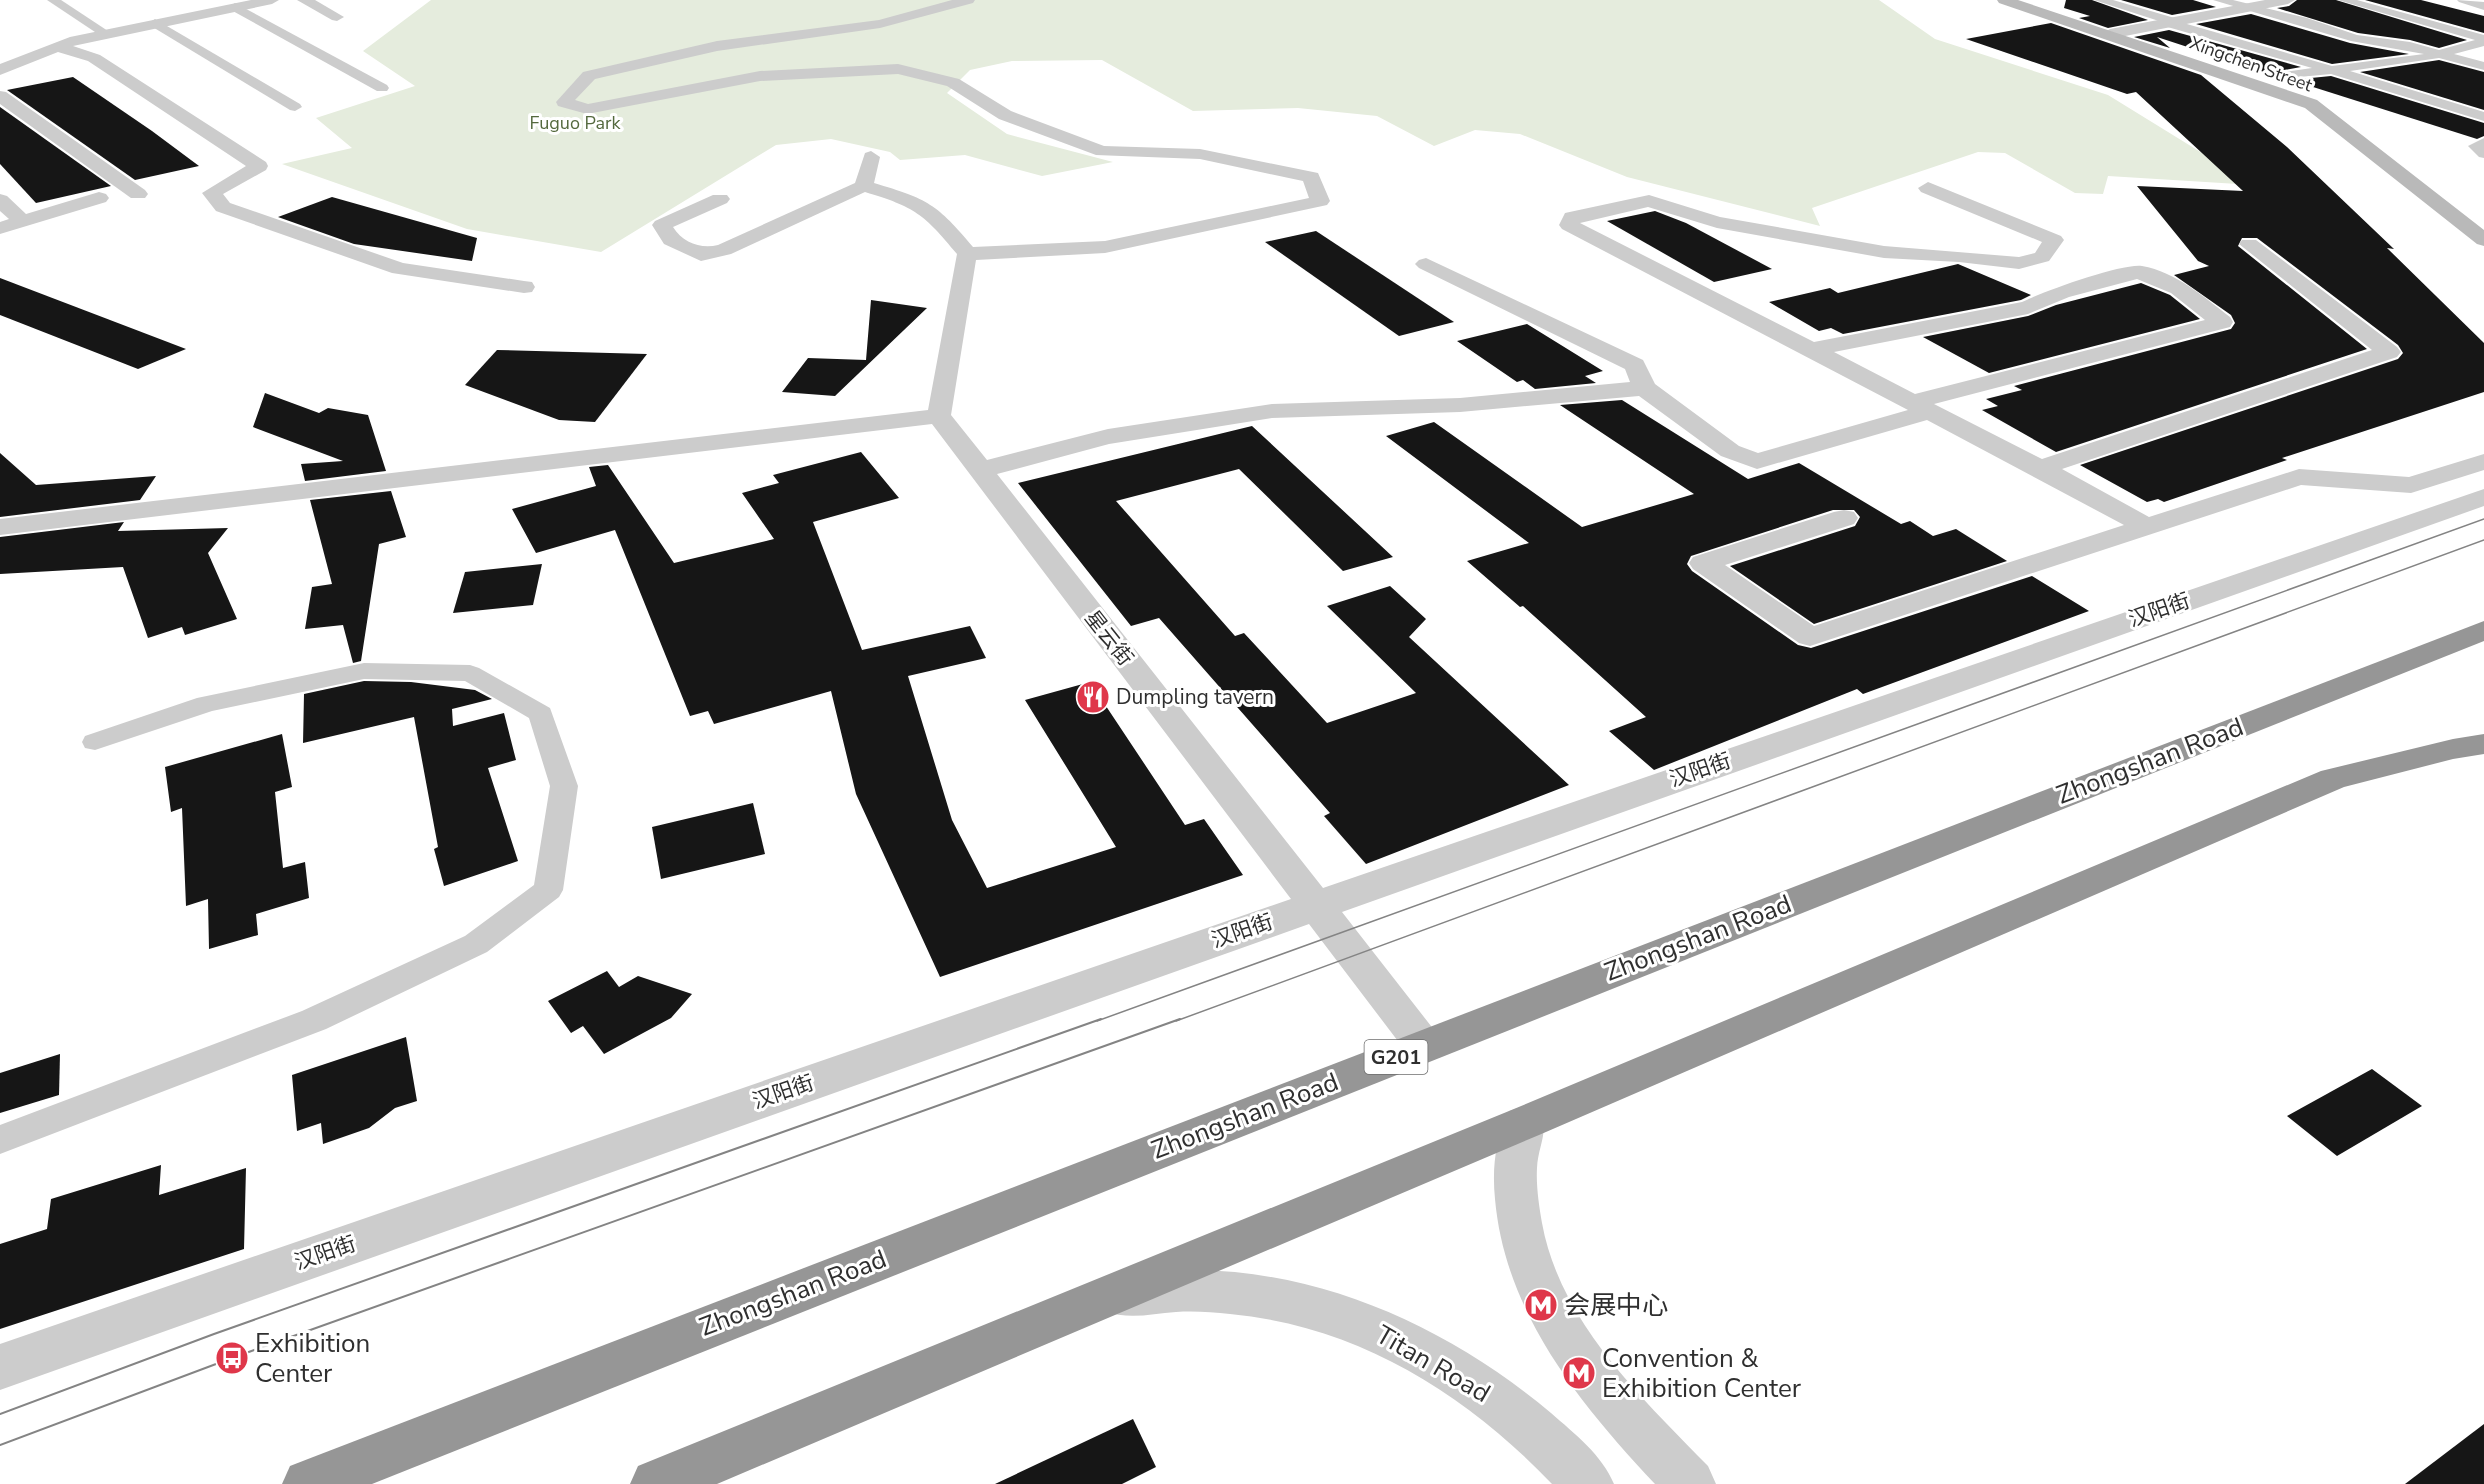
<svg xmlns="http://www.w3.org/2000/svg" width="2484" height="1484" viewBox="0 0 2484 1484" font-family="'Nunito Sans','Noto Sans SC',sans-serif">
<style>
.green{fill:#e5ecdd}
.building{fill:#161616}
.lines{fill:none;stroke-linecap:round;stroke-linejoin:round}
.lane{fill:#ccc;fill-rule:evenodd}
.street{fill:#ccc;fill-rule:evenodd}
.secondary{fill:#b9b9b9;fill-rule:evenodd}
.highway{fill:#969696;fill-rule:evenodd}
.tram-far1{stroke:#848484;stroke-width:1.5}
.tram{stroke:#848484;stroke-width:2}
.labels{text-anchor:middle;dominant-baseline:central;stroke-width:6;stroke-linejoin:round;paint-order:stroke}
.far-street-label{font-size:18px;fill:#2f2f2f;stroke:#fff}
.far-park-label{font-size:18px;fill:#54693e;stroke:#fff}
.shield{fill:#fff;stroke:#6d6d6d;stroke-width:1.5}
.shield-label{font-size:20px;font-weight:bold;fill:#2f2f2f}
.street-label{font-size:21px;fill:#2f2f2f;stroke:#fff}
.poi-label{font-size:21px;fill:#2f2f2f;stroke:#fff;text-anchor:start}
.near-street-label{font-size:26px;fill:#2f2f2f;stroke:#fff}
.near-poi-label{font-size:26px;fill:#2f2f2f;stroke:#fff;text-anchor:start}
</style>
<rect width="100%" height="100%" fill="#fff"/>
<path class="green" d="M431,0H1879L1935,39L2108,95L2254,185L2108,176L2103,194L2075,193L2005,153L1978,152L1812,208L1820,226L1627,177L1520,134L1475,130L1434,146L1377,116L1298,108L1193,111L1102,60L1012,61L970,70L947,93L1007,134L1113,162L1042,176L965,155L900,160L890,152L831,139L776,145L601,252L467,229L282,164L352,148L316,118L415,86L363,51Z"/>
<g class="building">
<path d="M2066,0H2092L2148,20L2108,28L2079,18L2090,16L2064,8Z"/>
<path d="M2121,0H2193L2216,7L2172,15Z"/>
<path d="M2297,0H2336L2467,40L2439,48L2410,40L2358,33L2277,8L2289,6Z"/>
<path d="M2365,0H2421L2484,16V33Z"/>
<path d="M2251,14L2350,43L2409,54L2332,64L2196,24Z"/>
<path d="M2051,23L2201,75L2287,147L2394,249L2387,248L2484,343V392L2282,458L2287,460L2164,502L2158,499L2147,502L2080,465L2398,359L2403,353L2398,345L2257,238H2242L2238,246L2367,349L2056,452L1982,410L1998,406L1986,399L2022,390L2014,386L2231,329L2235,323L2231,315L2174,275L2209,266L2198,261L2137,186L2243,191L2136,92L2127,94L1966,39Z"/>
<path d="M2169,30L2301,67L2267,73L2157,37L2170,48L2134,37Z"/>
<path d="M2439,60L2484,72V110L2360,72Z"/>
<path d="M2331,76L2484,123V136L2477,139L2291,80Z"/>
<path d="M73,77L152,131L199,166L135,180L7,90Z"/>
<path d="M0,107L111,186L36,203L0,164Z"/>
<path d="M332,197L477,238L472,261L354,244L278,217Z"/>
<path d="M1655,211L1686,223L1772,269L1714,282L1607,221Z"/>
<path d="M1316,231L1454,322L1399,336L1265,242Z"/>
<path d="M1958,264L2031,295L2021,300L1843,334L1831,328L1819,331L1769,302L1830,288L1838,293Z"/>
<path d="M0,278L186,349L138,369L0,315Z"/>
<path d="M2141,283L2170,295L2200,319L1989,373L1923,337L2028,316L2056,305Z"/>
<path d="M871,300L927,308L835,396L782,392L808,358L866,360Z"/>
<path d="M1527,324L1603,371L1585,376L1596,383L1535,389L1523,380L1517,382L1457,341Z"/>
<path d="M497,350L647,354L595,422L559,420L465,385Z"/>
<path d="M265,393L319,413L328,408L368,415L386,471L305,481L301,464L343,461L253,427Z"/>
<path d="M1622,400L1748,479L1799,463L1901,524L1910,521L1933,536L1956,529L2007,561L1814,624L1730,566L1855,526L1860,517L1854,510H1833L1691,556L1687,564L1692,571L1798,645L1811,648L2032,576L2089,611L1863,694L1857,689L1654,770L1609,731L1646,717L1523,606L1520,607L1467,561L1529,543L1386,436L1434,422L1582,527L1694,494L1560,405Z"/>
<path d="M1252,426L1393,557L1343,571L1239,469L1116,501L1235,636L1244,633L1327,723L1416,693L1327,606L1390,586L1426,619L1409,637L1569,785L1366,864L1324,816L1330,813L1159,618L1131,626L1018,483Z"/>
<path d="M861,452L899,498L813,522L862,650L970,626L986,658L908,676L952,820L987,888L1116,847L1025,700L1090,682L1185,825L1204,819L1243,875L940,977L856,794L831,691L714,724L708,711L690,716L615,530L536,553L512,509L596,486L589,467L608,465L674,563L774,539L742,493L779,483L773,475Z"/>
<path d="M0,453L36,485L156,476L140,500L0,517Z"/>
<path d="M391,491L406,537L379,544L361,661L353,663L343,625L305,629L312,587L332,584L310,500Z"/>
<path d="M124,522L118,531L228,528L208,553L237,619L185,635L182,627L148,638L123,567L0,574V537Z"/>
<path d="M542,564L533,605L453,613L465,572Z"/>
<path d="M364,681L411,682L475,690L492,699L452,709L453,726L504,713L516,760L488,768L518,861L444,886L434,849L438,847L414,717L303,743L304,694Z"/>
<path d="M282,734L292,787L275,792L283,868L305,862L309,898L256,914L258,935L209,949L208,899L186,906L182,808L171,812L165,767Z"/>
<path d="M753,803L765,854L661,879L652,827Z"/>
<path d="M607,971L619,987L638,976L692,994L671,1018L604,1054L583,1026L571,1033L548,1001Z"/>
<path d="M406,1037L417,1101L395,1108L369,1128L323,1144L321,1123L297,1131L292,1075Z"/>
<path d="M60,1054L59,1095L0,1113V1073Z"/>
<path d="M2372,1069L2422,1106L2337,1156L2287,1116Z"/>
<path d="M161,1165L159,1195L246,1168L244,1249L0,1329V1244L47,1229L51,1199Z"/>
<path d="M1133,1419L1156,1467L1122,1484H995Z"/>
<path d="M2484,1424V1484H2405Z"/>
</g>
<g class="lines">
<g class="lane">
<path d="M47,0H61L111,33L105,37L101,36Z"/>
<path d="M2094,0H2113L2178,19L2180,22L2332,66L2424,54L2351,41L2213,0H2233L2307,18L2357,35L2410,42L2439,50L2475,40L2338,0H2357L2484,35V46L2454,54L2484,62V70L2439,58L2350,71L2484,112V121L2331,74L2269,80V74L2312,68L2164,26L2162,22Z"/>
<path d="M2457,0L2484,2V10L2459,2Z"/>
<path d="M235,3L387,85L389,88L387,91H377L231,10L229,7Z"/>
<path d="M155,19L300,104L302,107L295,111L290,110L151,26L149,23Z"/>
<path d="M2484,138V158L2479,157L2468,146Z"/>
<path d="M364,663L470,665L479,668L550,708L578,786L563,890L559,897L487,952L326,1029L0,1154V1125L302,1011L465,936L534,885L550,786L529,718L465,681L364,679L212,711L95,750L85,748L82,742L85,736L197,698Z"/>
</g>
<g class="street">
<path d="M251,0H279L272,4L73,46L100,55L266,162L268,166L266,170L223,194L230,203L403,263L524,281L532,282L535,287L532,292L524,293L392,273L216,211L202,193L246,166L88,61L58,52L0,75V64L70,37Z"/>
<path d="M297,0H315L344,17L337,21L332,20Z"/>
<path d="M952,0H975L973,3L880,28L717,51L595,79L575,100L588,104L760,71L898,64L959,79L1011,111L1104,146L1200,149L1318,173L1330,201L1327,205L1105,253L976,260L951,415L987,460L1108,429L1272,404L1460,398L1630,382L1625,369L1419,268L1415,264L1419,260L1426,258L1643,360L1655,384L1739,446L1758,453L1908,410L1562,229L1559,225L1565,213L1649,195L1720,217L1884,246L2019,257L2035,253L2042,242L1921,192L1918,188L1928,182L2061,236L2064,240L2049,261L2019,269L1959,262L1884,258L1717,228L1648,207L1580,223L1814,342L2022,302C2042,292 2122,263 2142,266C2176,272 2204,297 2230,317L2233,322L2230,327L1934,404L2042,459L2372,350L2239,244L2242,240H2256L2397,347L2401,352L2397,357L2062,469L2149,517L2299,469L2409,477L2484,454V470L2411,493L2301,485L1810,646L1799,643L1693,569L1689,563L1693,557L1834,512L1844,510L1854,512L1858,518L1854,524L1725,565L1814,626L2124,525L1927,420L1757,469L1721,456L1639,396L1460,412L1272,418L1109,444L997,474L1323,888L2484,489V506L1342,912L1438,1035L1444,1046L1438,1057L1424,1062L1410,1057L1309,924L0,1390V1344L1291,899L932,424L0,535V519L928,410L957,254C924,214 915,207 865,192L731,254L701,261L664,244L652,225L655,221L713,195H727L730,199L727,203L673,227C683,243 701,249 718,245L855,183L865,153L871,151L880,157L874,183C928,199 937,204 973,247L1105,241L1309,198L1303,181L1200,159L1096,155L999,119L947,86L898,74L760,81L587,114L558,106L556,102L583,72L717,41L879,20ZM2137,279L2171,293L2205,320L1915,394L1834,352L2028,314L2069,297Z"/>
<path d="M2265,0H2295L2288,4L2110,39L2102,34L2110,29Z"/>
<path d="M0,91L6,92L145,190L148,194L145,198H131L0,104Z"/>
<path d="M99,192L106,194L109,198L106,202L0,234V222L9,219L0,211V194L7,196L26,214Z"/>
<path d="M1524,1106L1539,1111C1550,1132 1538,1145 1537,1168C1536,1186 1539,1206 1542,1223C1560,1322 1641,1397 1708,1466L1716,1484H1655C1580,1404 1505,1313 1495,1199C1492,1169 1495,1139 1509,1111Z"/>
<path d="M1197,1270C1328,1272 1452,1330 1551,1413C1575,1434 1602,1455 1614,1484H1552C1465,1393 1358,1326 1230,1314C1212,1312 1194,1311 1176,1312C1151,1314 1128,1320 1104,1311L1098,1296L1104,1281L1121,1275Z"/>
</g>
<path class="secondary" d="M1997,0H2018L2317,100L2484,230V246L2477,244L2305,108L1999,3Z"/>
<g class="highway">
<path d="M2484,621V641L372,1484H282L290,1466L308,1459Z"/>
<path d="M2484,734V754L2453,759L2344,787L1539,1135L717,1484H630L638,1466L1509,1111L2321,771L2453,739Z"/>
</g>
<g class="tram-far1">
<path d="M1097,1021L2484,519"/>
<path d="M1176,1021L2484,540"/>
</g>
<g class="tram">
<path d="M0,1414L214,1334L1101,1019"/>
<path d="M0,1445L232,1358L1180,1019"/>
</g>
</g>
<defs>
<g id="restaurant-disc" transform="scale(1.725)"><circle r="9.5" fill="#df374a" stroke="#fff"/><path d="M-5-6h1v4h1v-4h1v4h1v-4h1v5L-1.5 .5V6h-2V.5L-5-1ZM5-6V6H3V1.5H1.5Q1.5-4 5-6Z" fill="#fff"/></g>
<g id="metro-disc" transform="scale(1.725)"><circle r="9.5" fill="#df374a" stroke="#fff"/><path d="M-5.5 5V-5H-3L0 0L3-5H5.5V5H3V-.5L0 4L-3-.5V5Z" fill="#fff"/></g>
<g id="bus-disc" transform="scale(1.725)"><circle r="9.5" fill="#df374a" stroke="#fff"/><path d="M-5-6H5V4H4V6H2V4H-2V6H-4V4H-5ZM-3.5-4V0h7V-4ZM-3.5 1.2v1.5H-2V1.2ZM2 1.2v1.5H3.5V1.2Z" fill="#fff"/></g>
</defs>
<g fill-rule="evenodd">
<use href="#restaurant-disc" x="1093" y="697"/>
<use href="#metro-disc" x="1541" y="1305"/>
<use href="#bus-disc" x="232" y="1358"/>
<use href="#metro-disc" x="1579" y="1373"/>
</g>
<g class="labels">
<g class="far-street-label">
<text transform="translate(2251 64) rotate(20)">Xingchen Street</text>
</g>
<g class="far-park-label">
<text x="575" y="123">Fuguo Park</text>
</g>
<rect class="shield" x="1364.5" y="1040" width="63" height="34" rx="4.5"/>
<g class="shield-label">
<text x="1396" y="1057">G201</text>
</g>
<g class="street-label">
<text transform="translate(2159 610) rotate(-19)">汉阳街</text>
<text transform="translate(1109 638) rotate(52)">星云街</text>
<text transform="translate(1700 770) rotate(-19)">汉阳街</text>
<text transform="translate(1242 931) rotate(-19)">汉阳街</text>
<text transform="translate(783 1092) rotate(-19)">汉阳街</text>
<text transform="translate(325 1253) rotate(-19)">汉阳街</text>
</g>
<g class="poi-label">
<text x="1116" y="697">Dumpling tavern</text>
</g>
<g class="near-street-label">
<text transform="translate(2150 761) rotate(-21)">Zhongshan Road</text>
<text transform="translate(1698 938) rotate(-21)">Zhongshan Road</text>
<text transform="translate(1245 1116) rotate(-21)">Zhongshan Road</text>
<text transform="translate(793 1293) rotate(-21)">Zhongshan Road</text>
<text transform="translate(1433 1364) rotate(30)">Titan Road</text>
</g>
<g class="near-poi-label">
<text x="1564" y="1305">会展中心</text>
<text x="255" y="1343">Exhibition<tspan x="255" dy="30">Center</tspan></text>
<text x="1602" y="1358">Convention &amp;<tspan x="1602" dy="30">Exhibition Center</tspan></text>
</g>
</g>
</svg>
